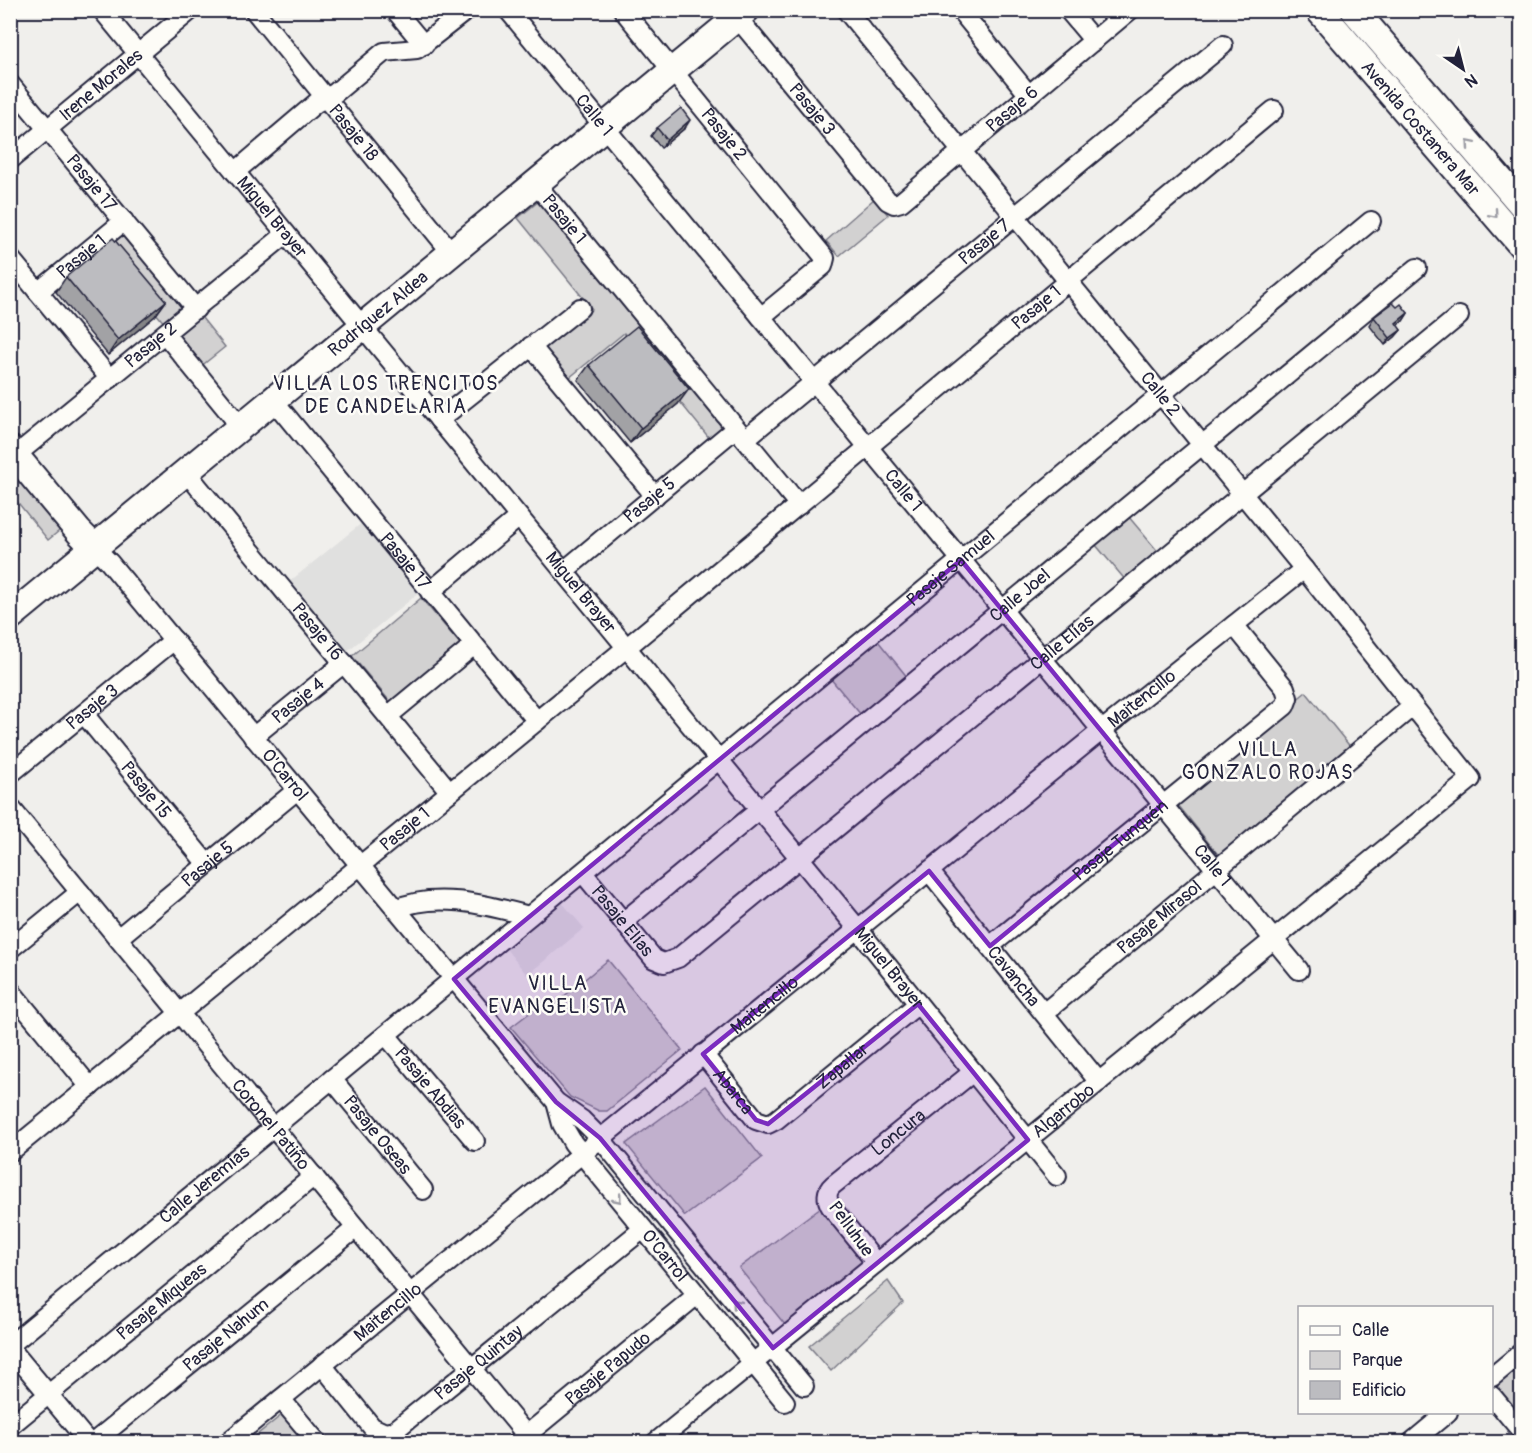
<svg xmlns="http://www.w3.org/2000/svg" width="1532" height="1453" viewBox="0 0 1532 1453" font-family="Pangolin,sans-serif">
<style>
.built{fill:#e0e0df}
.green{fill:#d2d1d1;stroke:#7a7a86;stroke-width:1.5}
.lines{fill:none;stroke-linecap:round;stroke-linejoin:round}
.street-casing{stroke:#22223b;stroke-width:22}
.secondary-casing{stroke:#22223b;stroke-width:30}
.street{stroke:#fdfcf7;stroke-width:18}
.secondary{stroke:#fdfcf7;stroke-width:26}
.wall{fill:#a2a2a5;stroke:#22223b;stroke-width:1.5}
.shaded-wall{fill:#848486;stroke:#22223b;stroke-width:1.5}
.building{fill:#bcbcc0;stroke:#22223b;stroke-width:1.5}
.oneway{stroke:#9a9aa2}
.marked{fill:#7b2cbf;fill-opacity:0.2;stroke:#7b2cbf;stroke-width:4.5;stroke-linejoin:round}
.labels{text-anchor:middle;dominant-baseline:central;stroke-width:5;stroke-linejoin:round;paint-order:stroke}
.street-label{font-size:18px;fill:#22223b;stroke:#fdfcf7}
.neighbourhood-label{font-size:20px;letter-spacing:1.5px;fill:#22223b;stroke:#fdfcf7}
</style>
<rect width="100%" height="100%" fill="#f0efec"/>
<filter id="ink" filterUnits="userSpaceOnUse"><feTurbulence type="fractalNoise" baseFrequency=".0167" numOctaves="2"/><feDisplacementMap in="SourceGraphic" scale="12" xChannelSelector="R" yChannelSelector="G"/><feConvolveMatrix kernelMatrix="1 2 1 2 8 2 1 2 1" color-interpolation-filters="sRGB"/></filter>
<g filter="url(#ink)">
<g class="built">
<path d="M363,522L420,592L346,652L289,582Z"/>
<path d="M559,899L584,928L527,975L503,945Z"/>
</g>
<g class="green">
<path d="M875,198L888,215L839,256L826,241Z"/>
<path d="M539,201L727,427L710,439L624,333L569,378L544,348L592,309L518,218Z"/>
<path d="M120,231L184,302V309L165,324L101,247Z"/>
<path d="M198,313L225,347L200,367L178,339V329Z"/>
<path d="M10,463L64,527L48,540L11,494Z"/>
<path d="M1128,516L1160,554L1127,582L1095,544Z"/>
<path d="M421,598L461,645L392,704L352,656Z"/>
<path d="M878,641L908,678L862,716L830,678Z"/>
<path d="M1306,692L1352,749L1220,857L1174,800Z"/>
<path d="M608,960L682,1050L607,1111H599L570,1097L511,1027L545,1001L551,1007Z"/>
<path d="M705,1086L762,1158L685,1216L626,1144Z"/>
<path d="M821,1207L864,1262L786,1326L739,1268Z"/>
<path d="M888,1281L903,1303L831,1371L809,1346Z"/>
<path d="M1521,1362V1416L1495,1383Z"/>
<path d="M283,1414L306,1442H248Z"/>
</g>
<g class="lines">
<g class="street-casing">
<g id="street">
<path id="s1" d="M102,10L858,929L1057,1176"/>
<path id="s2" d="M254,10L452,253"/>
<path d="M395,10L424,45"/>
<path id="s3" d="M508,10L1299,970"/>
<path id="s4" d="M623,10L825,258L823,266L761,317"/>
<path id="s5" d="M731,10L888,201L894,204L901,202L1130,10"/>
<path d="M960,10L1029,95"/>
<path d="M1068,10L1094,41"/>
<path id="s6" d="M10,84L196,309"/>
<path id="s7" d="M10,160L191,10"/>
<path d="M235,172L316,103L335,93L384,52L417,49L467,10"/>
<path id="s8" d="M536,184L799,505"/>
<path d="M10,258L110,379"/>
<path id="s9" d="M38,292L124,221"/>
<path d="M165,334L241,427"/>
<path d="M531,346L655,496"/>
<path id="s10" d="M274,401L537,721"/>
<path d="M439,420L580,308"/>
<path id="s11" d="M745,439L1223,45"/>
<path id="s12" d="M16,455L286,234"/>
<path id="s13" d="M186,472L450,792"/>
<path id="s14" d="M95,548L109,562L556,1102L582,1120L600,1138L804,1386"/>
<path id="s15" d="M564,571L736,428"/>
<path d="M430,592L519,517"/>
<path id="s16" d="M84,714L207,864"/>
<path d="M388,716L474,645"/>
<path id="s17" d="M253,737L344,663"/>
<path id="s18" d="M10,774L174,640"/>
<path id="s19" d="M10,807L532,1442"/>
<path id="s20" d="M929,871L1099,1082"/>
<path id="s21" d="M583,873L654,959L664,963L678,958L1459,316"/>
<path d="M395,909C437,891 486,905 529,916"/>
<path id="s22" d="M623,922L1417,268"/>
<path id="s23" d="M118,938L297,790"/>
<path id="s24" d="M990,946L1285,706L1288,698L1285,688L1234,625"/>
<path d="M10,949L80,892"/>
<path d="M10,990L90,1087"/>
<path id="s25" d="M1044,1013L1413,706"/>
<path id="s26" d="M386,1035L475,1141"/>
<path id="s27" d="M703,1054L756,1120L768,1124L776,1120L918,1004"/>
<path id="s28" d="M332,1079L423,1190"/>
<path id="s29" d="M556,1102L562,1124L573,1143L785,1402"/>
<path id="s30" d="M10,1152L626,648L1274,110"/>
<path id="s31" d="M876,1263L831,1207C826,1199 826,1191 833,1185L973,1072"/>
<path id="s32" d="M10,1345L1371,221"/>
<path d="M10,1348L88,1442"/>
<path id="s33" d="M322,1365L372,1427L385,1433L394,1431L643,1229"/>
<path d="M1492,1377L1522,1352"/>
<path d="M1492,1396L1522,1432"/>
<path d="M281,1399L317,1442"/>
<path id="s34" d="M10,1426L314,1176"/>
<path id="s35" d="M94,1442L356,1228"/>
<path id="s36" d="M228,1442L1101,731L1304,569"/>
<path id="s37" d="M518,1442L697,1295"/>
<path id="s38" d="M656,1442L1471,779L1304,569L846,10"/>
<path d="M1412,1442L1448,1412"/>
</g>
</g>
<g class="secondary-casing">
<g id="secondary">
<path id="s39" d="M1319,10L1522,246"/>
<path d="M1354,10L1522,205"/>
<path d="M10,449L79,532L95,548"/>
<path id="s40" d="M10,617L746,10"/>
</g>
</g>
<use href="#street" class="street"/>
<use href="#secondary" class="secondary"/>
</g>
<g class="wall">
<path d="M657,128H685L661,148L651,136Z"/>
<path d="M66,277L166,301L155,316L108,355L56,292Z"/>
<path d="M1397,307L1408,313L1403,321L1397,325L1401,330L1395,337L1385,345L1369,325L1374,317Z"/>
<path d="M589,365L678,404L630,443L578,380Z"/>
</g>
<g class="shaded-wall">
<path d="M690,120L685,128L661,148L667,140Z"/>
<path d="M166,301L155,316L108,355L118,340Z"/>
<path d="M1408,313L1403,321L1390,331L1396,323Z"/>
<path d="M1401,330L1395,337L1385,345L1390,338Z"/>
<path d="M689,389L678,404L630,443L641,428Z"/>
</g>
<g class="building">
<path d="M681,108L690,120L667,140L657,128Z"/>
<path d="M113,238L166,301L118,340L66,277Z"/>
<path d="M1393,303L1397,307L1401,304L1408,313L1396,323L1401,330L1390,338L1374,317Z"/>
<path d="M637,326L689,389L641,428L589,365Z"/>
</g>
<defs><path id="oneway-chevron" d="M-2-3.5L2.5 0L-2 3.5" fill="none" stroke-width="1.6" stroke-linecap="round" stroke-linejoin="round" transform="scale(1.5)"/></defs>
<g class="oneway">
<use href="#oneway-chevron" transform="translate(1470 144) rotate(-131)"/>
<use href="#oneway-chevron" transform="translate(1494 214) rotate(49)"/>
<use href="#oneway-chevron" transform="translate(618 1199) rotate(51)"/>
<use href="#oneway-chevron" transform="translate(736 1303) rotate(-130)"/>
</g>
</g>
<path class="marked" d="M961,560L1162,805L990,946L929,871L703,1054L756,1120L768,1124L918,1004L1028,1140L773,1348L600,1138L556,1102L454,979Z"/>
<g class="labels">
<g class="street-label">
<text stroke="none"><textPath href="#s7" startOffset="118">Irene Morales</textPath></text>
<text stroke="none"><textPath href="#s5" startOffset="128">Pasaje 3</textPath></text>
<text stroke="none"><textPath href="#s5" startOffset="406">Pasaje 6</textPath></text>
<text stroke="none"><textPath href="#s3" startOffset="136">Calle 1</textPath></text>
<text stroke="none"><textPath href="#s39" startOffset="156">Avenida Costanera Mar</textPath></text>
<text stroke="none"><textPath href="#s2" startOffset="158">Pasaje 18</textPath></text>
<text stroke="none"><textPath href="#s4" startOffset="160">Pasaje 2</textPath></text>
<text stroke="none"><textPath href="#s6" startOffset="128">Pasaje 17</textPath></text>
<text stroke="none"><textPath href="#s1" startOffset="268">Miguel Brayer</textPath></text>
<text stroke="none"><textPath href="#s8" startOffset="45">Pasaje 1</textPath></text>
<text stroke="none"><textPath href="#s11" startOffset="310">Pasaje 7</textPath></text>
<text stroke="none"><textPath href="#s9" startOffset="56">Pasaje 1</textPath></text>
<text stroke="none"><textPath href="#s30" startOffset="1329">Pasaje 1</textPath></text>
<text stroke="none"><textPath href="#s40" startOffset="477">Rodríguez Aldea</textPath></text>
<text stroke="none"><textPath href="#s12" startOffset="174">Pasaje 2</textPath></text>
<text transform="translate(1160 394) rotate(51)">Calle 2</text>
<text stroke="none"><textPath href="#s3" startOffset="622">Calle 1</textPath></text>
<text stroke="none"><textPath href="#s15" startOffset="111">Pasaje 5</textPath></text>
<text stroke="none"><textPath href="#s10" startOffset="207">Pasaje 17</textPath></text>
<text stroke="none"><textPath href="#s32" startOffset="1220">Pasaje Samuel</textPath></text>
<text stroke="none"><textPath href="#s1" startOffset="754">Miguel Brayer</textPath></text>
<text stroke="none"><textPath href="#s22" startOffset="514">Calle Joel</textPath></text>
<text stroke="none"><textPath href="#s13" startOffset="207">Pasaje 16</textPath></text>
<text stroke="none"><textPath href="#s21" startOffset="634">Calle Elías</textPath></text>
<text stroke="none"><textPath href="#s36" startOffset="1178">Maitencillo</textPath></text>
<text stroke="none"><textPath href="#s17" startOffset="58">Pasaje 4</textPath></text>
<text stroke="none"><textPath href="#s18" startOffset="106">Pasaje 3</textPath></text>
<text stroke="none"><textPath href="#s14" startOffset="296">O'Carrol</textPath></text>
<text stroke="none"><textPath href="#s16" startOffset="98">Pasaje 15</textPath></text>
<text stroke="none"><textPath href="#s30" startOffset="510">Pasaje 1</textPath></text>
<text stroke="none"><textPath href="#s24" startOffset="168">Pasaje Tunquén</textPath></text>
<text stroke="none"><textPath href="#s23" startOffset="116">Pasaje 5</textPath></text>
<text stroke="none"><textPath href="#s3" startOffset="1108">Calle 1</textPath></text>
<text stroke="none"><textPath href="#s25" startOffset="150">Pasaje Mirasol</textPath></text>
<text stroke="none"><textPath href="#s21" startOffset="62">Pasaje Elías</textPath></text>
<text stroke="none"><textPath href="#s1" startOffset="1240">Miguel Brayer</textPath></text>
<text stroke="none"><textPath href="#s20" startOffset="135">Cavancha</textPath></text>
<text stroke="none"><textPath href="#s36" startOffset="692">Maitencillo</textPath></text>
<text stroke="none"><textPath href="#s27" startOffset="192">Zapallar</textPath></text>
<text stroke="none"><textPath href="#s26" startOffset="69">Pasaje Abdias</textPath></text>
<text stroke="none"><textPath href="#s27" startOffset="48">Abarca</textPath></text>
<text stroke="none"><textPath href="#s38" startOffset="525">Algarrobo</textPath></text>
<text stroke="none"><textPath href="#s19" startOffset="411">Coronel Patiño</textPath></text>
<text stroke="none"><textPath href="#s31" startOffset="180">Loncura</textPath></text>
<text stroke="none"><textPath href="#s28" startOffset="72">Pasaje Oseas</textPath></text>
<text stroke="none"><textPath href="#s32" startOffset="252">Calle Jeremías</textPath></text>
<text transform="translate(851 1229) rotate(54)">Pelluhue</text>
<text stroke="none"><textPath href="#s29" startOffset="190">O'Carrol</textPath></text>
<text stroke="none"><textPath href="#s34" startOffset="196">Pasaje Miqueas</textPath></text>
<text stroke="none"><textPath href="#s36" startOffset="206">Maitencillo</textPath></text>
<text stroke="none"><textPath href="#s35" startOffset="170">Pasaje Nahum</textPath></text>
<text stroke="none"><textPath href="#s33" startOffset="212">Pasaje Quintay</textPath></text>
<text stroke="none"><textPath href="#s37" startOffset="116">Pasaje Papudo</textPath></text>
</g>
<g class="neighbourhood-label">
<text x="386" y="383">VILLA LOS TRENCITOS<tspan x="386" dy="23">DE CANDELARIA</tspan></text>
<text x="1268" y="749">VILLA<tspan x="1268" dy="23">GONZALO ROJAS</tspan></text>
<text x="558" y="983">VILLA<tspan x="558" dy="23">EVANGELISTA</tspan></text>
</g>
</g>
<rect width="1532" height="1453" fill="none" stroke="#fdfcf7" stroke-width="36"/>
<rect x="18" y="18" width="1496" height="1417" fill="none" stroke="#22223b" stroke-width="2" filter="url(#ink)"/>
<rect x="1298" y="1306" width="195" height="108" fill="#fdfcf7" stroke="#a5a5ac" stroke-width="1.5"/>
<rect x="1310" y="1326" width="30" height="9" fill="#fdfcf7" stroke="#a5a5ac" stroke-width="1.5"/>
<text x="1352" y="1336" font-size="18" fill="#22223b">Calle</text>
<rect x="1310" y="1351" width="30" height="18" fill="#d2d1d1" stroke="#a5a5ac" stroke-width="1.5"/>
<text x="1352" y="1366" font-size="18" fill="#22223b">Parque</text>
<rect x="1310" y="1381" width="30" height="18" fill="#bcbcc0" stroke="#a5a5ac" stroke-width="1.5"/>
<text x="1352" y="1396" font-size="18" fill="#22223b">Edificio</text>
<g transform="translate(1463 69) rotate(145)" stroke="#fdfcf7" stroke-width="4.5" paint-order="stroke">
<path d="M0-4.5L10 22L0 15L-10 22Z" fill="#22223b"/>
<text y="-9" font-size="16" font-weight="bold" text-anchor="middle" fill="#22223b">N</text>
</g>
</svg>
